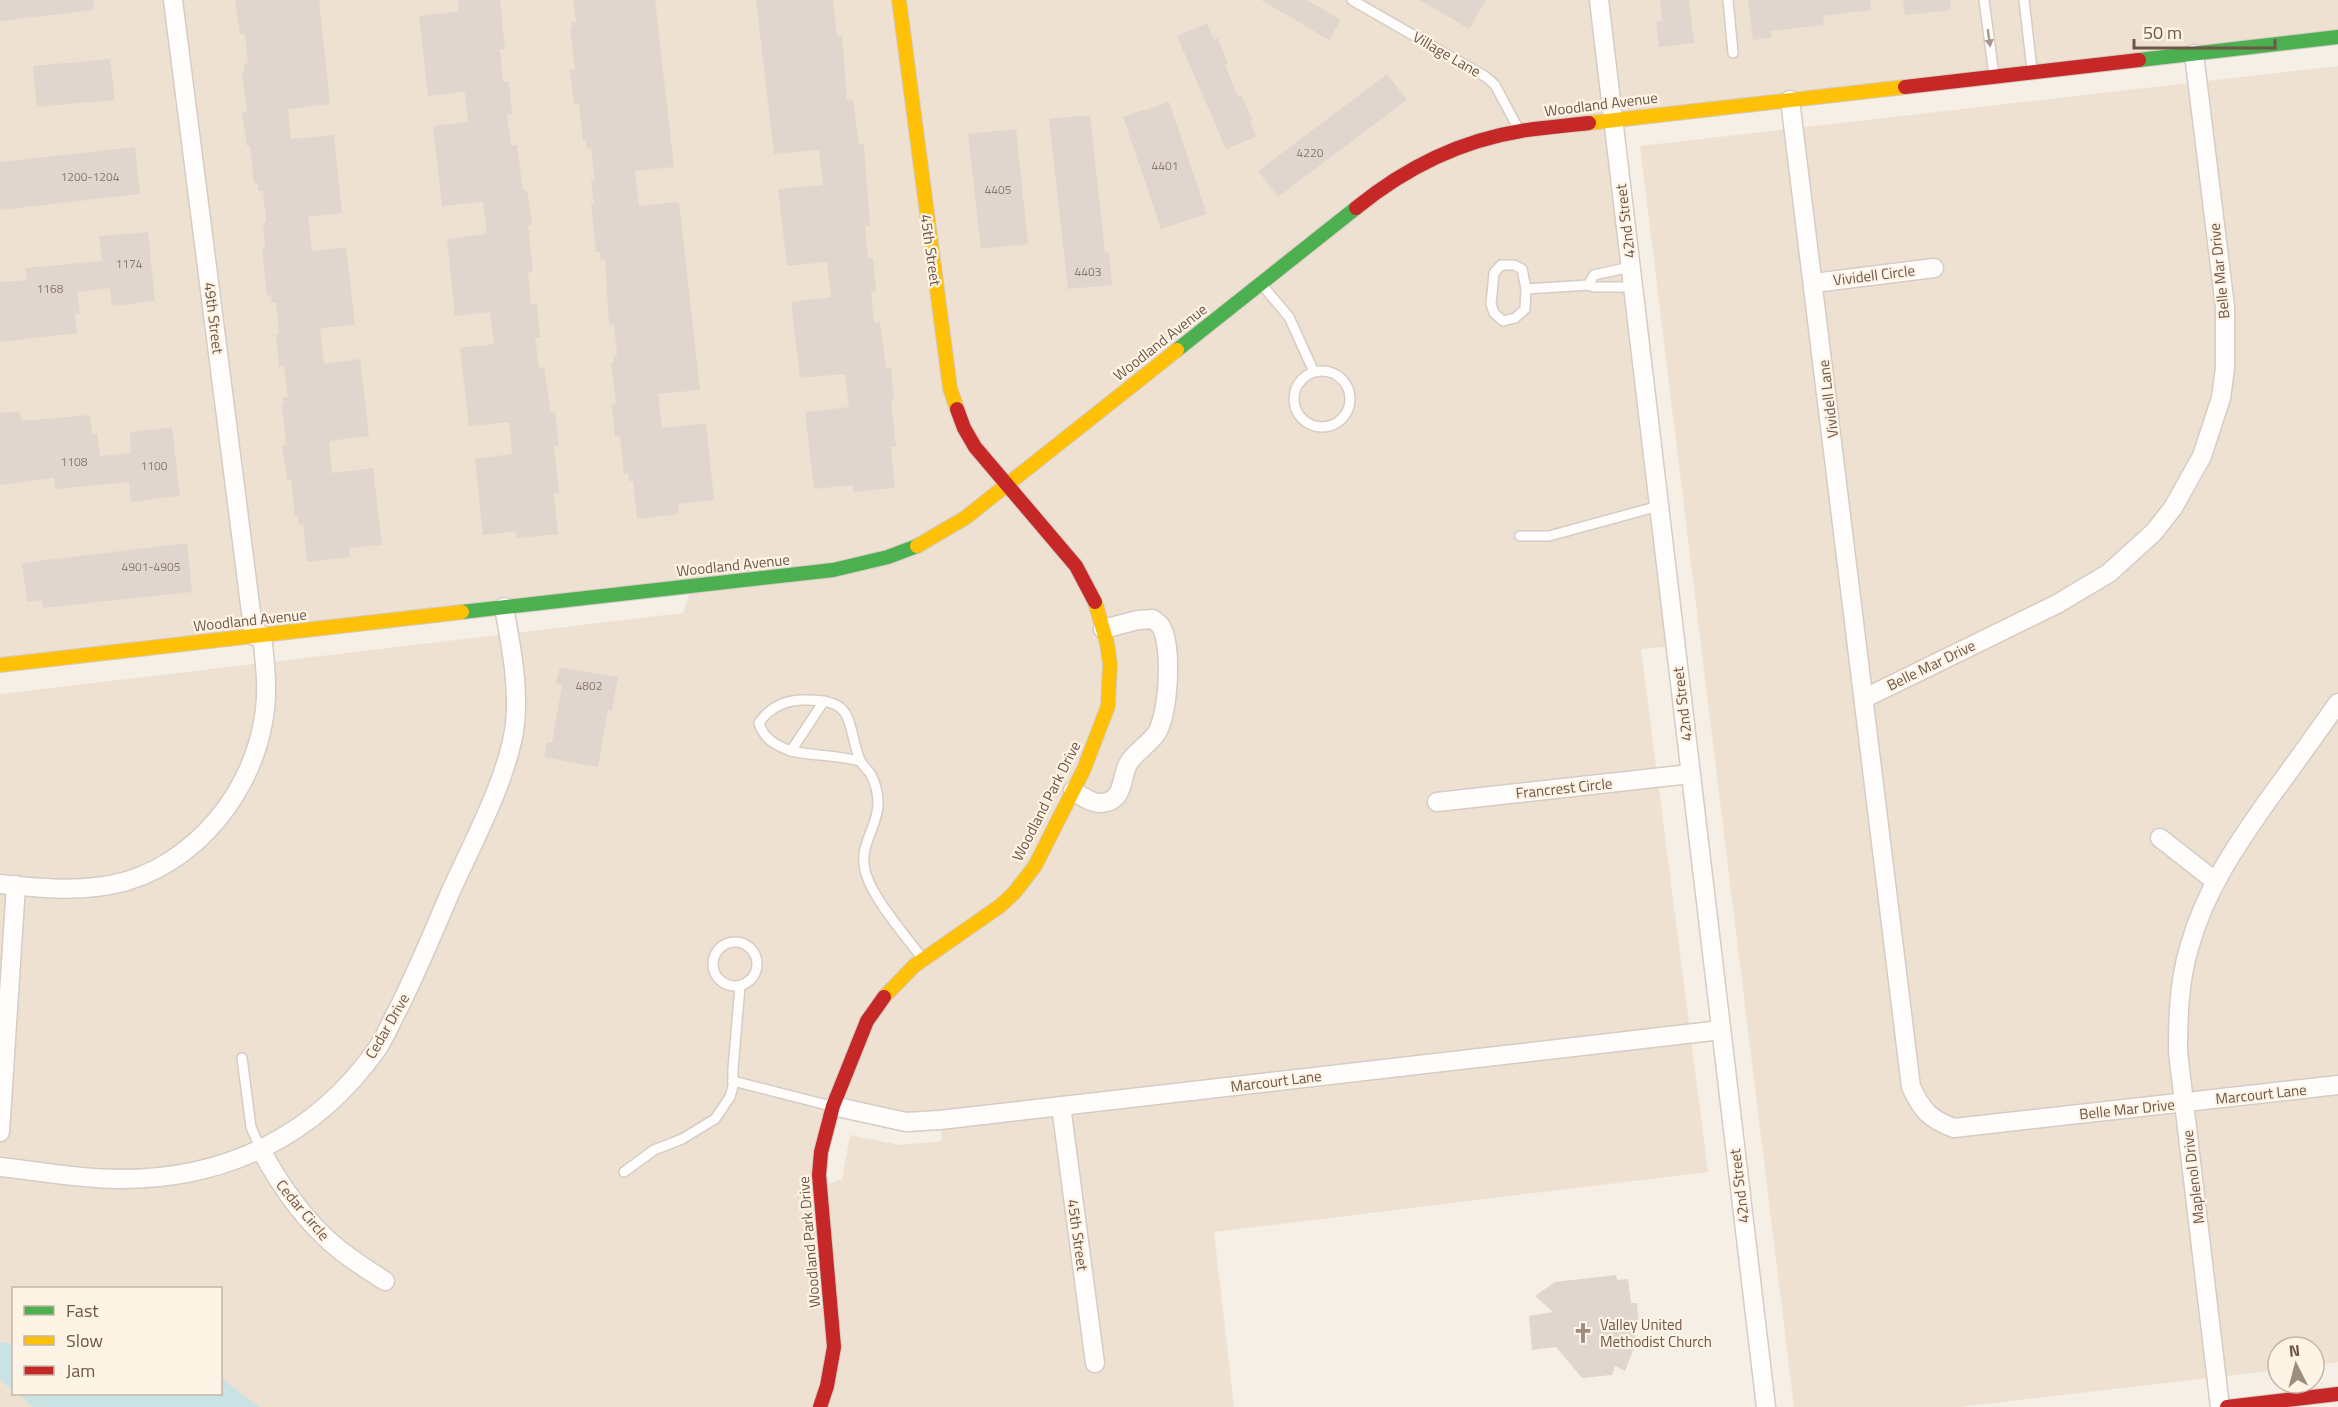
<svg xmlns="http://www.w3.org/2000/svg" width="2338" height="1407" viewBox="0 0 2338 1407" font-family="'Titillium Web',sans-serif">
<style>
.residential{fill:#eee1d2;fill-rule:evenodd}
.water{fill:#c9e2e3}
.lines{fill:none;stroke-linecap:round;stroke-linejoin:round}
.stream{stroke:#c9e2e3;stroke-width:6}
.building{fill:#e0d6ce}
.lane-casing{stroke:#d5ccc4;stroke-width:12}
.street-casing{stroke:#d5ccc4;stroke-width:21}
.fast-casing{stroke:#d4cbc2;stroke-width:16}
.slow-casing{stroke:#d4cbc2;stroke-width:16}
.jam-casing{stroke:#d4cbc2;stroke-width:16}
.lane{stroke:#fefdfb;stroke-width:9}
.street{stroke:#fefdfb;stroke-width:18}
.fast{stroke:#4caf50;stroke-width:14}
.slow{stroke:#ffc107;stroke-width:14}
.jam{stroke:#c62828;stroke-width:14}
.oneway{fill:#a89990}
.labels{text-anchor:middle;dominant-baseline:central;stroke-width:4.5;stroke-linejoin:round;paint-order:stroke}
.number-label{font-size:12px;fill:#8d786c}
.street-label{font-size:15px;fill:#6f5649;stroke:#fef4e5}
.poi-label{font-size:15px;fill:#6f5649;stroke:#fef4e5;text-anchor:start}
</style>
<rect width="100%" height="100%" fill="#f5efe5"/>
<g class="residential">
<path d="M0,0H2338V37L1613,119L1675,646L1641,649L1708,1172L1214,1232L1234,1407H0V694L683,613L692,586L0,665ZM833,1106L940,1121L942,1141L900,1145L850,1135L842,1179L793,1197L819,1175ZM14,1288H220V1394H14Z"/>
<path d="M2338,66V1362L2314,1365V1347H2278V1370L1959,1407H1794L1640,146Z"/>
</g>
<g class="water">
<path d="M0,1342L13,1344V1391L0,1379V1364L3,1362L0,1358Z"/>
<path d="M221,1378L259,1407H33L18,1394H220Z"/>
</g>
<g class="lines">
<path class="stream" d="M0,1358L14,1372"/>
</g>
<g class="building">
<path d="M0,0H93L94,10L0,21Z"/>
<path d="M235,0H319L330,104L288,109L291,139L334,135L342,213L308,217L312,251L346,247L355,325L320,328L324,364L360,359L369,436L329,441L332,473L373,468L382,545L349,548L350,557L307,562L303,524L299,525L298,516L295,517L291,479L287,480L282,445H286L282,404H284L283,397H288L284,366L279,367L276,335L279,334L276,303H272L271,295L267,296L262,247H265L263,222H266L263,191H258V183H254L250,146H247L242,113L247,112L242,72H244V65L248,64L245,34H240Z"/>
<path d="M458,0H500L505,49H500L503,82H509L512,114H507L511,146L517,145L523,191L527,190L532,225H528L533,271L528,272L531,304H537L540,337H535L539,368L544,367L551,413L555,412L559,446H554L559,493H554L558,534L517,538L516,531L483,535L475,459L512,454L509,422L469,426L460,348L494,344L490,312L455,316L447,239L487,234L483,202L442,206L433,126L468,122L465,94L463,92L428,96L419,16L459,11Z"/>
<path d="M573,0H655L674,167L635,171L639,206L679,202L700,390L658,394L662,428L706,423L714,500L678,504L679,514L637,519L633,481H629L628,473L624,474L620,436L615,437L612,404L616,403L611,363L614,362L613,356L617,355L614,324L609,325L605,259L601,260L600,252H596L591,204H594L591,180H595L591,148L587,149L586,141H583L579,104H574L570,70L575,69L570,29H572L571,22H576Z"/>
<path d="M756,0H833L837,36L842,35L847,100L853,99L859,145L864,144L870,226H865L868,258H873L876,291L871,292L874,323L880,322L886,368L891,367L894,400L891,401L896,447H891L895,488L853,492V485L814,489L805,412L849,407L845,374L800,378L791,302L831,297L827,262L787,266L778,189L823,185L819,150L774,154Z"/>
<path d="M1261,0H1307L1341,20L1329,40Z"/>
<path d="M1420,0H1486L1469,29Z"/>
<path d="M1660,0H1689L1694,43L1659,47L1656,21H1662Z"/>
<path d="M1748,0H1870L1871,10L1823,16L1824,25L1770,31L1771,38L1753,40Z"/>
<path d="M1903,0H1950L1951,10L1905,15Z"/>
<path d="M1207,23L1214,40L1218,38L1228,64L1225,65L1238,96L1241,95L1253,120L1250,121L1256,137L1226,149L1177,36Z"/>
<path d="M110,59L115,100L37,107L33,66Z"/>
<path d="M1387,74L1407,100L1278,197L1258,171Z"/>
<path d="M1169,102L1207,214L1161,229L1123,117Z"/>
<path d="M1090,115L1105,252H1109L1112,285L1068,289L1049,119Z"/>
<path d="M1016,129L1028,244L981,249L968,134Z"/>
<path d="M135,147L140,194L0,210V162Z"/>
<path d="M148,232L155,301L112,306L110,288L77,292L80,314H75L77,333L0,342V282L27,280L25,268L102,261L99,236Z"/>
<path d="M20,411L21,421L90,415L92,434L97,433L100,456L131,453L130,432L172,427L180,496L131,502L129,482L55,489L54,478L0,485V413Z"/>
<path d="M187,543L192,592L43,608L42,600L27,602L22,563Z"/>
<path d="M560,667L618,677L612,711L608,710L598,767L544,757L547,742L552,743L562,685L556,684Z"/>
<path d="M1616,1275L1617,1280L1628,1279L1631,1303H1637L1639,1323L1634,1324L1636,1343L1625,1371L1615,1366L1612,1375L1582,1378L1556,1347L1532,1350L1529,1316L1553,1312L1535,1296L1555,1282Z"/>
</g>
<g class="lines">
<g class="lane-casing">
<g id="lane">
<path d="M1352,0L1486,77L1495,85L1518,128"/>
<path d="M1728,0L1733,53"/>
<path d="M1984,0L1994,75"/>
<path d="M2024,0L2032,70"/>
<path d="M1262,285L1289,317L1314,372"/>
<path d="M1588,285L1594,275L1630,267"/>
<path d="M1526,289L1522,269L1514,265H1501L1494,273L1491,304L1494,313L1503,321L1515,318L1525,309L1526,289L1588,285L1594,287H1633"/>
<circle cx="1322" cy="399" r="28"/>
<path d="M1520,536H1549L1659,506"/>
<path d="M824,701L791,751C814,756 837,755 860,761"/>
<path d="M791,751C775,745 764,739 759,723C769,708 783,701 801,700C855,698 846,719 859,758C861,764 866,768 870,773C875,782 878,793 878,803C878,829 857,845 866,874C874,900 905,935 922,958"/>
<circle cx="735" cy="964" r="22"/>
<path d="M242,1058L251,1127L261,1150"/>
<path d="M733,1081L831,1106"/>
<path d="M624,1172L654,1150L682,1139L715,1119L730,1097L733,1086V1069L740,986"/>
</g>
</g>
<g class="street-casing">
<g id="street">
<path d="M173,0L254,636"/>
<path d="M1599,0L1766,1407"/>
<path d="M1790,100L1911,1087C1922,1110 1929,1119 1954,1128L2338,1085"/>
<path d="M1814,283L1934,268"/>
<path d="M1865,698L2057,604L2109,573L2154,532L2173,508L2202,456L2221,398L2225,368V307L2194,54"/>
<path d="M1073,791C1084,797 1094,806 1107,802C1124,797 1121,778 1128,764C1135,752 1148,745 1156,734C1169,716 1173,643 1160,625C1158,623 1155,621 1153,619L1138,620L1103,629"/>
<path d="M1437,802L1690,774"/>
<path d="M2160,838L2215,881"/>
<path d="M0,884C32,887 63,891 96,887C181,879 249,803 263,722C269,693 265,663 262,635"/>
<path d="M833,1106L906,1122L940,1120L1721,1030"/>
<path d="M1061,1106L1095,1363"/>
<path d="M0,1132L16,885"/>
<path d="M261,1150C280,1185 304,1220 335,1246C350,1259 368,1270 385,1281"/>
<path d="M0,1167C38,1171 79,1179 117,1179C224,1180 315,1137 377,1049C384,1039 389,1027 394,1017C415,977 432,935 450,893C472,844 509,776 515,724C519,685 511,646 504,607"/>
<path d="M2220,1407L2178,1052C2178,1017 2179,982 2189,948C2205,890 2237,844 2271,796C2294,765 2316,734 2338,703"/>
</g>
</g>
<g class="fast-casing">
<g id="fast">
<path d="M2139,60L2338,37"/>
<path d="M1177,350L1356,208"/>
<path d="M462,612L833,570L888,557L917,546"/>
</g>
</g>
<g class="slow-casing">
<g id="slow">
<path d="M899,0L950,388L957,409"/>
<path d="M1589,123L1905,87"/>
<path d="M917,546L965,518L1177,350"/>
<path d="M0,665L462,612"/>
<path d="M884,997L914,966L1000,906L1014,893L1035,866L1084,769L1108,706L1110,664L1107,643L1095,602"/>
</g>
</g>
<g class="jam-casing">
<g id="jam">
<path d="M1905,87L2139,60"/>
<path d="M1356,208C1404,169 1459,141 1521,131C1543,127 1566,126 1589,123"/>
<path d="M957,409L964,428L975,447L1076,566L1095,602"/>
<path d="M820,1407L827,1386L834,1347L819,1175L821,1152L833,1106L867,1021L884,997"/>
<path d="M2227,1407L2338,1394"/>
</g>
</g>
<use href="#lane" class="lane"/>
<use href="#street" class="street"/>
<use href="#fast" class="fast"/>
<use href="#slow" class="slow"/>
<use href="#jam" class="jam"/>
</g>
<defs><path id="oneway-solid" d="M-6-.8H1V-3.2L6.5 0L1 3.2V.8H-6Z" transform="scale(1.5)"/></defs>
<use class="oneway" href="#oneway-solid" transform="translate(1989 38) rotate(82)"/>
<defs>
<g id="church-bare" transform="scale(1.62)"><path d="M-1.2-6h2.4v3.5h3.3v2.4h-3.3V6h-2.4V-.1h-3.3v-2.4h3.3Z" fill="#9e8c80" stroke="#fef4e5" stroke-width="2.5" paint-order="stroke"/></g>
</defs>
<g fill-rule="evenodd">
<use href="#church-bare" x="1583" y="1333"/>
</g>
<g class="labels">
<g class="number-label">
<text x="1310" y="152">4220</text>
<text x="1165" y="165">4401</text>
<text x="90" y="176">1200-1204</text>
<text x="998" y="189">4405</text>
<text x="129" y="263">1174</text>
<text x="1088" y="271">4403</text>
<text x="50" y="288">1168</text>
<text x="74" y="461">1108</text>
<text x="154" y="465">1100</text>
<text x="151" y="566">4901-4905</text>
<text x="589" y="685">4802</text>
</g>
<g class="street-label">
<text transform="translate(1447 54) rotate(30)">Village Lane</text>
<text transform="translate(1601 104) rotate(-7)">Woodland Avenue</text>
<text transform="translate(1625 221) rotate(-97)">42nd Street</text>
<text transform="translate(931 250) rotate(82)">45th Street</text>
<text transform="translate(2219 271) rotate(-96)">Belle Mar Drive</text>
<text transform="translate(1874 275) rotate(-7)">Vividell Circle</text>
<text transform="translate(214 318) rotate(83)">49th Street</text>
<text transform="translate(1160 342) rotate(-38)">Woodland Avenue</text>
<text transform="translate(1828 399) rotate(-97)">Vividell Lane</text>
<text transform="translate(733 565) rotate(-6)">Woodland Avenue</text>
<text transform="translate(250 620) rotate(-6)">Woodland Avenue</text>
<text transform="translate(1931 665) rotate(-26)">Belle Mar Drive</text>
<text transform="translate(1682 704) rotate(-97)">42nd Street</text>
<text transform="translate(1564 788) rotate(-6)">Francrest Circle</text>
<text transform="translate(1046 801) rotate(-63)">Woodland Park Drive</text>
<text transform="translate(387 1026) rotate(-60)">Cedar Drive</text>
<text transform="translate(1276 1081) rotate(-7)">Marcourt Lane</text>
<text transform="translate(2261 1094) rotate(-6)">Marcourt Lane</text>
<text transform="translate(2127 1109) rotate(-6)">Belle Mar Drive</text>
<text transform="translate(2193 1177) rotate(-97)">Maplenol Drive</text>
<text transform="translate(1739 1186) rotate(-97)">42nd Street</text>
<text transform="translate(303 1210) rotate(50)">Cedar Circle</text>
<text transform="translate(1078 1235) rotate(82)">45th Street</text>
<text transform="translate(809 1242) rotate(-95)">Woodland Park Drive</text>
</g>
<g class="poi-label">
<text x="1600" y="1324">Valley United<tspan x="1600" dy="17">Methodist Church</tspan></text>
</g>
</g>
<rect x="12" y="1287" width="210" height="108" fill="#fef4e5" stroke="#c5b5a7" stroke-width="1.5"/>
<rect x="24" y="1306" width="30" height="9" fill="#4caf50" stroke="#c5b5a7" stroke-width="1.5"/>
<text x="66" y="1317" font-size="18" fill="#6f5649">Fast</text>
<rect x="24" y="1336" width="30" height="9" fill="#ffc107" stroke="#c5b5a7" stroke-width="1.5"/>
<text x="66" y="1347" font-size="18" fill="#6f5649">Slow</text>
<rect x="24" y="1366" width="30" height="9" fill="#c62828" stroke="#c5b5a7" stroke-width="1.5"/>
<text x="66" y="1377" font-size="18" fill="#6f5649">Jam</text>
<g transform="translate(2296 1365) rotate(354)"><circle r="28" fill="#fef4e5" stroke="#c5b5a7" stroke-width="1.5"/>
<path d="M0-4.5L10 22L0 15L-10 22Z" fill="#9e8c80"/>
<text y="-9" font-size="16" font-weight="bold" text-anchor="middle" fill="#6f5649">N</text>
</g>
<path d="M2134 39v9h141v-9" fill="none" stroke="#6f5649" stroke-width="3"/>
<text x="2143" y="39" font-size="18" fill="#6f5649" stroke="#fef4e5" stroke-width="4.5" paint-order="stroke">50 m</text>
</svg>
